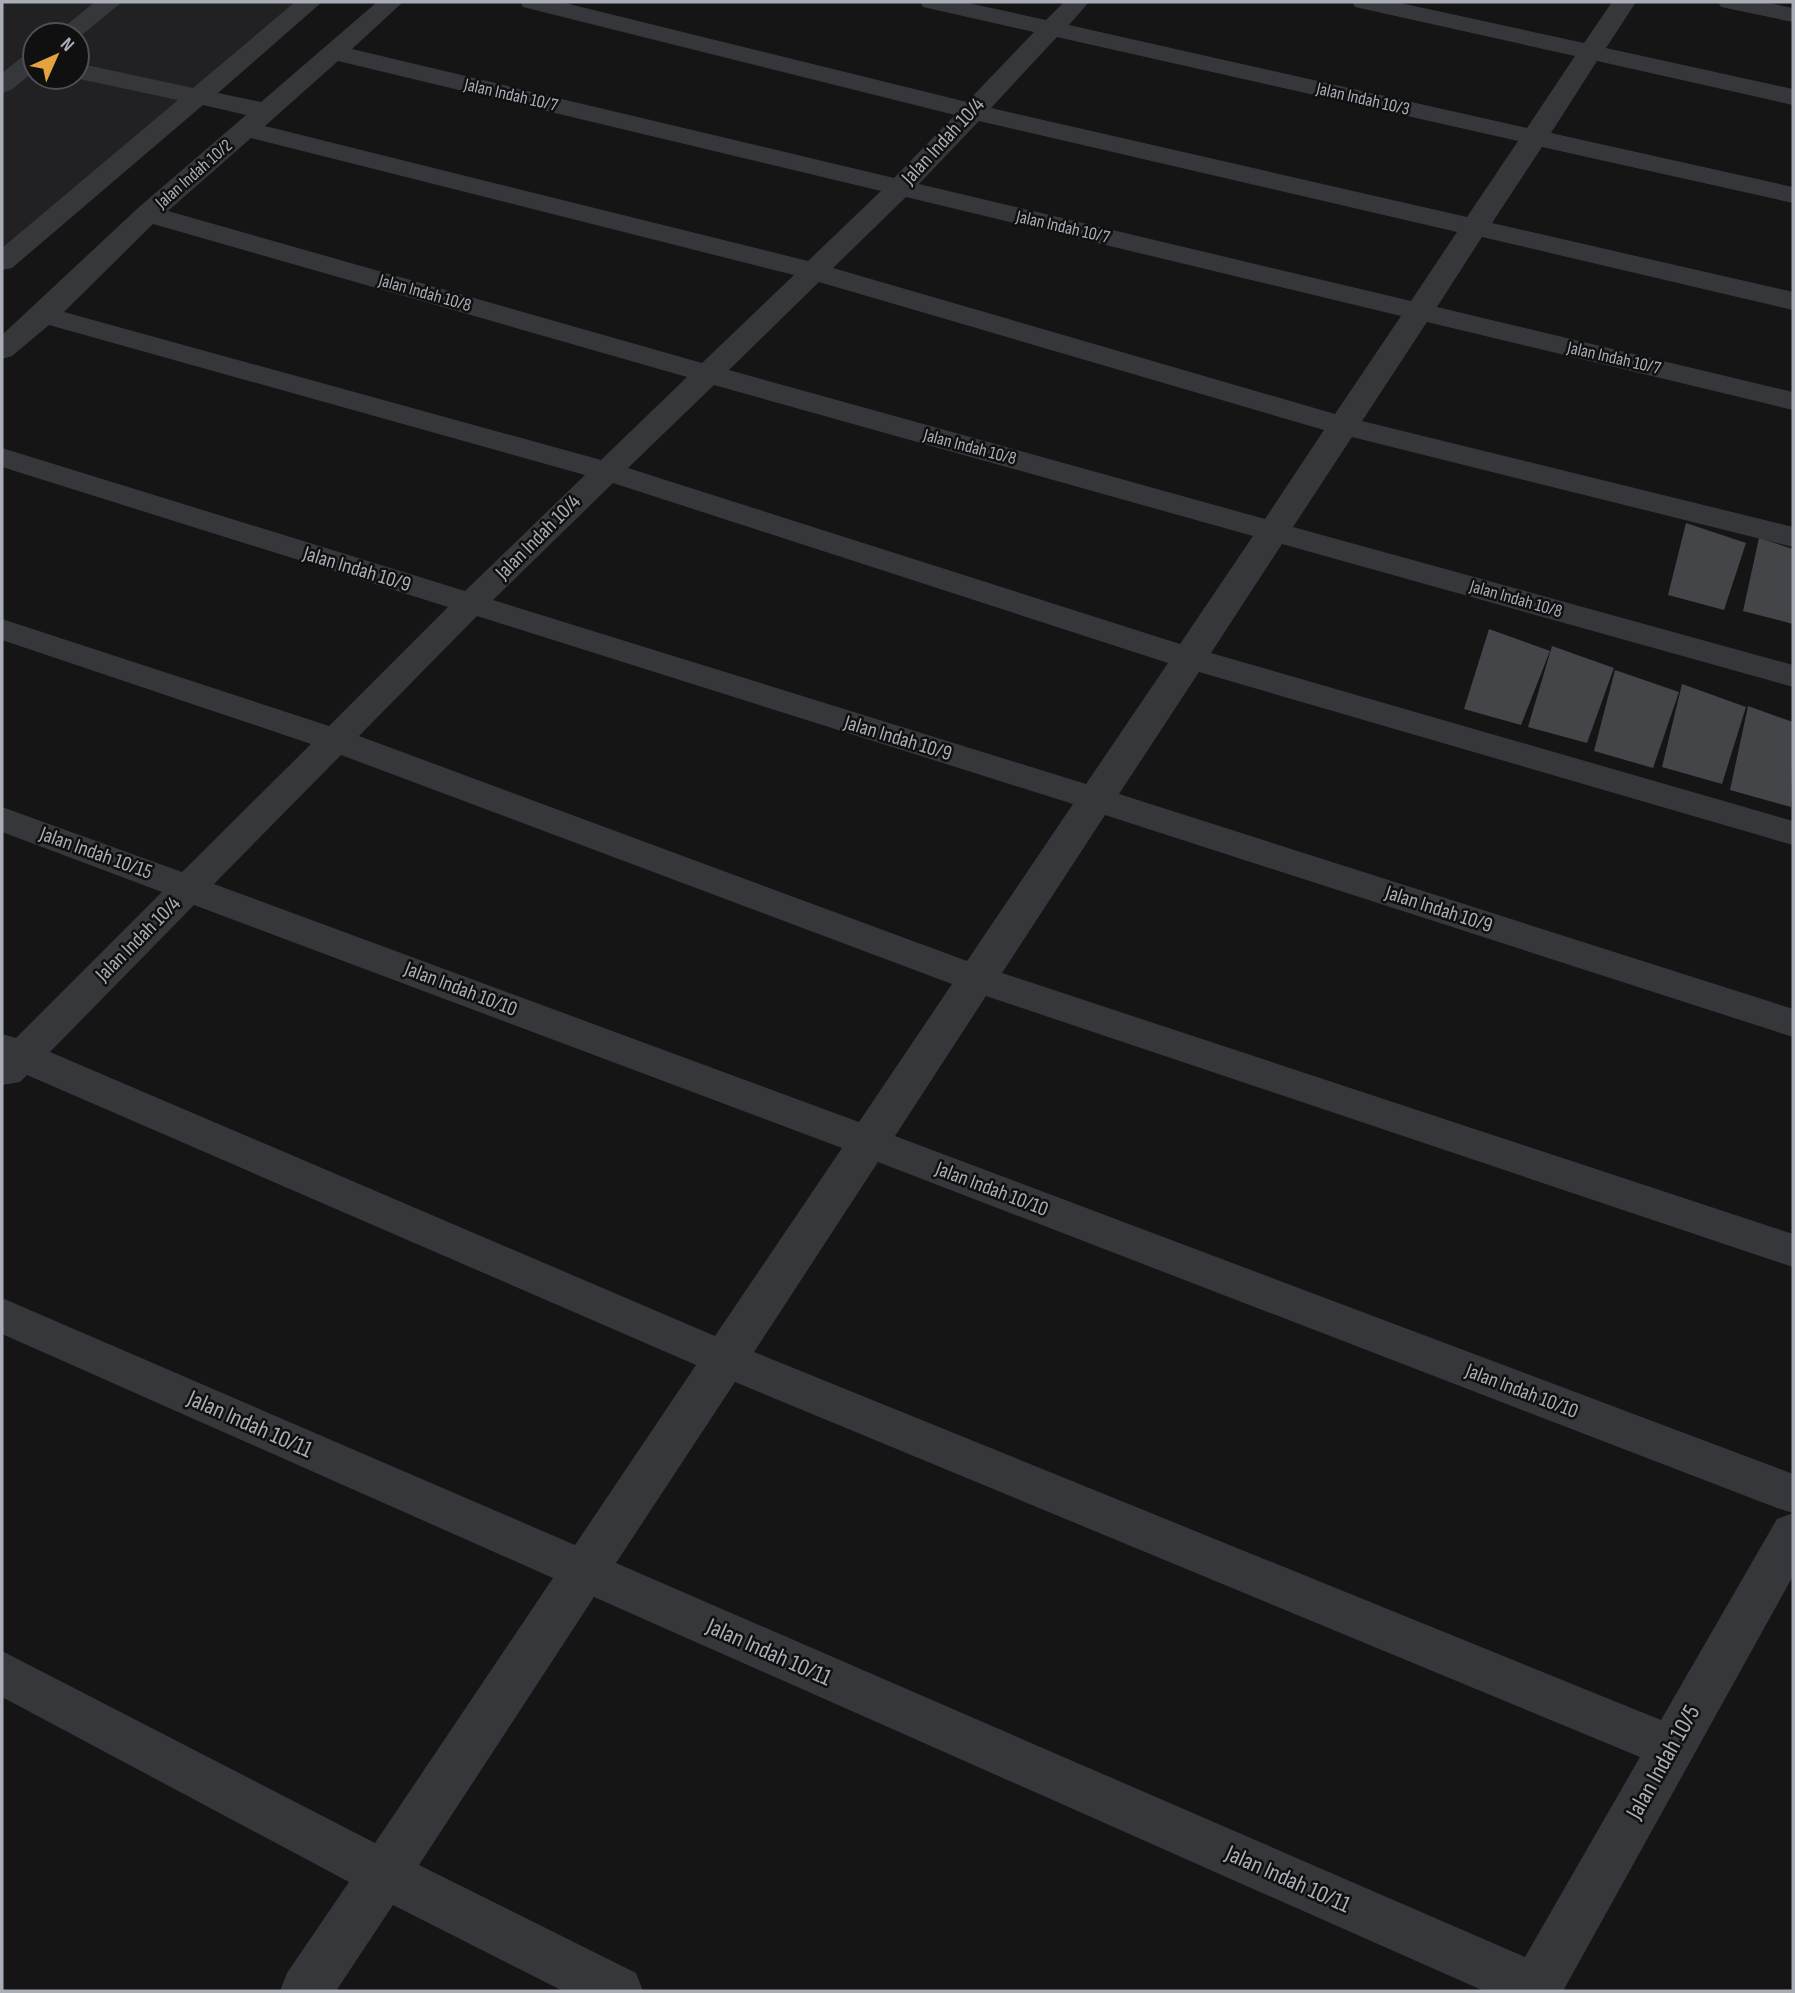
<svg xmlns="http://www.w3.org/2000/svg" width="1795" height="1993" viewBox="0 0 1795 1993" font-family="'Sofia Sans Condensed',sans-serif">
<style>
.built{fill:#212123;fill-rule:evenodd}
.building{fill:#444549}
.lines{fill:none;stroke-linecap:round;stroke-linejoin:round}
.minor{fill:#36373b;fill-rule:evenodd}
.labels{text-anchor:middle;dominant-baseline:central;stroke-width:5;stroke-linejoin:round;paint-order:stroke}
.far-street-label{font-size:18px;fill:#a8adb6;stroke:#101011}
.street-label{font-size:21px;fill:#a8adb6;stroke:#101011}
.near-street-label{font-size:24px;fill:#a8adb6;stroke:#101011}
</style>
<rect width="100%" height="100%" fill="#151516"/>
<path class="built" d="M2,2H297L2,249ZM35,35H77V77H35Z"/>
<g class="building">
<path d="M1686,523L1746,543L1724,610L1668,595Z"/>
<path d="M1759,538L1793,549V624L1743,611Z"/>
<path d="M1489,629L1550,651L1521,725L1464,709Z"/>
<path d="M1552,646L1614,668L1587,743L1528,727Z"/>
<path d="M1615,670L1679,692L1653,768L1594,751Z"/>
<path d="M1682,684L1746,707L1722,784L1662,767Z"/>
<path d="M1748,706L1793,722L1791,807L1730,790Z"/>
</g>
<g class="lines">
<g class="minor">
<path d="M95,2H122L77,39V35H54Z"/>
<path d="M295,2H322L218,93L261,102L377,2H403L352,49L894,178L955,115L523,7L520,2H561L967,102L1034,32L923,7L920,2H964L1046,20L1064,2H1089L1069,25L1527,128L1575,56L1364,9L1355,7L1352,2H1396L1584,43L1612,2H1636L1606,48L1793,89V105L1597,61L1551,133L1793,187V203L1542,147L1492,223L1793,292V310L1482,237L1437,307L1793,392V410L1427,322L1362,421L1793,527V547L1352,437L1293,527L1793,665V687L1282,544L1211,653L1793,821V845L1199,672L1119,794L1793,1009V1037L1105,815L1002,973L1793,1234V1267L986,996L895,1136L1793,1474V1576L1563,1991H1484L594,1597L419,1865L636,1973L643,1991H563L393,1905L336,1991H280L287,1973L349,1882L2,1697V1651L375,1843L553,1578L2,1334V1298L575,1545L696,1365L27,1075L20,1082L2,1085V1034L16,1038L162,892L2,832V807L182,872L311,744L2,640V619L329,726L448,607L2,467V448L465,591L585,475L49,325L12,356L2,359V335L138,208L246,115L203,105L12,268L2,270V248L178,100L70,77H77V63L193,88ZM1057,37L1518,141L1467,217L991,108ZM338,61L881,191L808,261L265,126ZM979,121L1457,232L1411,301L919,184ZM251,138L794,275L702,363L168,211ZM906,197L1401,316L1335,414L833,268ZM153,224L687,377L601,460L64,312ZM819,282L1324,430L1265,519L729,370ZM714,385L1253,536L1180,644L628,468ZM613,483L1168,663L1086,784L493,600ZM477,616L1073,804L967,961L359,736ZM341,755L952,984L859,1122L214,884ZM194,905L842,1148L715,1336L50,1052ZM878,1162L1777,1508L1793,1513L1777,1519L1661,1720L754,1352ZM735,1382L1640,1757L1525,1957L616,1563Z"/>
<path d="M1718,2H1764L1793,8V22L1721,7Z"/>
<path d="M35,51V71L11,90L2,93V73L26,54Z"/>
</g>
</g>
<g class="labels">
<g class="far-street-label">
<text transform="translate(511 95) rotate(13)">Jalan Indah 10/7</text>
<text transform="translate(1363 99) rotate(13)">Jalan Indah 10/3</text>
<text transform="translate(194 174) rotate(-41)">Jalan Indah 10/2</text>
<text transform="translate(1063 227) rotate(13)">Jalan Indah 10/7</text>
<text transform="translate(425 293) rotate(16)">Jalan Indah 10/8</text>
<text transform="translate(1614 358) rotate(13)">Jalan Indah 10/7</text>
<text transform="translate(970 447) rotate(15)">Jalan Indah 10/8</text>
<text transform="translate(1516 599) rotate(16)">Jalan Indah 10/8</text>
</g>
<g class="street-label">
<text transform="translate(943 141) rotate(-47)">Jalan Indah 10/4</text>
<text transform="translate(538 537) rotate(-45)">Jalan Indah 10/4</text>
<text transform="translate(357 569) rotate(17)">Jalan Indah 10/9</text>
<text transform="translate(898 738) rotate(17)">Jalan Indah 10/9</text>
<text transform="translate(96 853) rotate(20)">Jalan Indah 10/15</text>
<text transform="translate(1439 909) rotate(18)">Jalan Indah 10/9</text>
<text transform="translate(138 939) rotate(-45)">Jalan Indah 10/4</text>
<text transform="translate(461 989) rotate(21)">Jalan Indah 10/10</text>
<text transform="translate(992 1189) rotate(21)">Jalan Indah 10/10</text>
<text transform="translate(1522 1391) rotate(21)">Jalan Indah 10/10</text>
</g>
<g class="near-street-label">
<text transform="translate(250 1424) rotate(24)">Jalan Indah 10/11</text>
<text transform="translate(769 1652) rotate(24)">Jalan Indah 10/11</text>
<text transform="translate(1663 1762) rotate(-61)">Jalan Indah 10/5</text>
<text transform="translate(1288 1879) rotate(24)">Jalan Indah 10/11</text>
</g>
</g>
<rect width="1795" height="1993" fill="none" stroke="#a8adb6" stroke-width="7"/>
<g transform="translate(56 56) rotate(45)"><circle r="33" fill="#101011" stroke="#4d4f53" stroke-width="2"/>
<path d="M0-5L12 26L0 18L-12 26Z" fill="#e5a33f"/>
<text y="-10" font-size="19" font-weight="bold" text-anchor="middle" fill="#a8adb6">N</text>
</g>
</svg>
